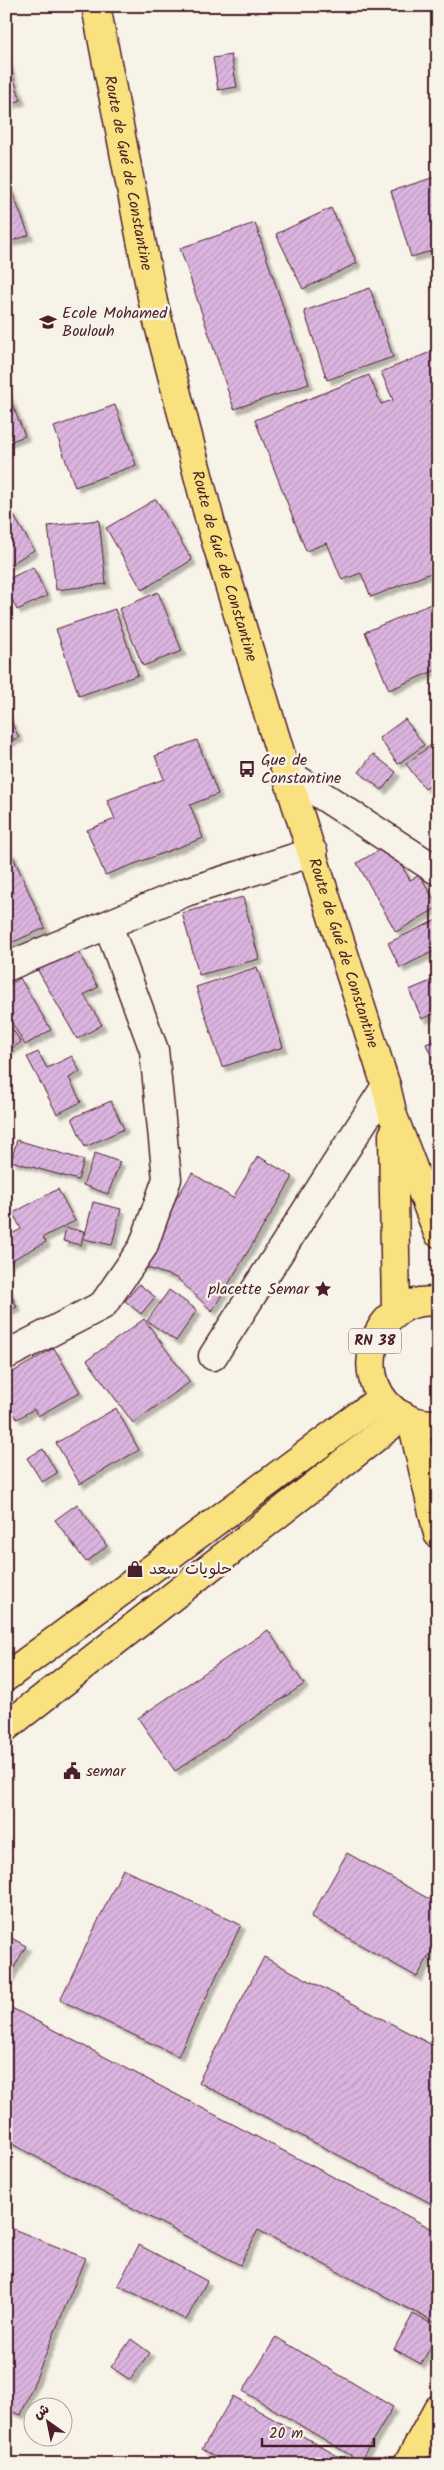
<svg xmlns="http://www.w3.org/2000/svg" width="444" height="2470" viewBox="0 0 444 2470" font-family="Kalam,'Playpen Sans Arabic',sans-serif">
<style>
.building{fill:url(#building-hatch);stroke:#4a1f2b;filter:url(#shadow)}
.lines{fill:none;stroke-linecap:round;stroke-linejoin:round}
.minor-casing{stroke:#4a1f2b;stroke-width:31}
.major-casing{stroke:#4a1f2b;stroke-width:31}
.minor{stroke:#f7f3e8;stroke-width:28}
.major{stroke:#fae180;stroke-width:28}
.labels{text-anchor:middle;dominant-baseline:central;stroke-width:5;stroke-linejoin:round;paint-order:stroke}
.shield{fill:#f7f3e8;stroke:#7e5f64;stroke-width:1}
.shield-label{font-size:15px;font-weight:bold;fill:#4a1f2b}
.street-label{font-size:16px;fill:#4a1f2b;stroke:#f7f3e8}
.poi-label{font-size:16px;fill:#4a1f2b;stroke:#f7f3e8;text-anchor:start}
</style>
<defs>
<pattern id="building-hatch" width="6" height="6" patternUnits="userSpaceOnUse" patternTransform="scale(1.25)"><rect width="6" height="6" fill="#dbb5df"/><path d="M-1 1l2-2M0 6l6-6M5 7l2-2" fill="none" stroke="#bd9bc0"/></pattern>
<filter id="shadow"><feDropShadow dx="4.5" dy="4.5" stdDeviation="1" flood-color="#0004"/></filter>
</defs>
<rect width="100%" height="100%" fill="#f7f3e8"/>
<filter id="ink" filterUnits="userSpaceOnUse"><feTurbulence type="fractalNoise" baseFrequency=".02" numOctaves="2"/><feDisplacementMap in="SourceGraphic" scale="10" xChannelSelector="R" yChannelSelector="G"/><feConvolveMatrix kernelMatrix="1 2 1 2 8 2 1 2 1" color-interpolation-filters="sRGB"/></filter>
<g filter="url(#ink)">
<g class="building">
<path d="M231,55L237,87L218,90L213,58Z"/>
<path d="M6,58L21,100L6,105Z"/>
<path d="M438,176V249L411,257L391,191Z"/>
<path d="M10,187L29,235L6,243V188Z"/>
<path d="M331,208L357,263L303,289L276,234Z"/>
<path d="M255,223L309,384L234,409L180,248Z"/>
<path d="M370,288L393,357L327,380L304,311Z"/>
<path d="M438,349V570L371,597L361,573L342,580L327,543L306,551L255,420L369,375L381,404L393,400L381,372Z"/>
<path d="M6,389L25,436L6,443Z"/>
<path d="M115,405L136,465L75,487L54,427Z"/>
<path d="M156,499L192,560L142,590L106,528Z"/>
<path d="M11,511L34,550L8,566L6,514Z"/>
<path d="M99,520L106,584L56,590L48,526Z"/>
<path d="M33,567L47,596L17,610L6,587V580Z"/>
<path d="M158,592L182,651L143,666L119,609Z"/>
<path d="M433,603L438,611V669L389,690L365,632Z"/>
<path d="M115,609L138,675L79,696L56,629Z"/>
<path d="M6,713L19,737L6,743Z"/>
<path d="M405,719L424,745L398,764L379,738Z"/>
<path d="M197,740L218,794L190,805L203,838L105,875L87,830L115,819L107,800L164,779L155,756Z"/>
<path d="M434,743L438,748V780L425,789L406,764Z"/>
<path d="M373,754L396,772L382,790L359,772Z"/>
<path d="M389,844L410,880L420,875L438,907L396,932L357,863Z"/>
<path d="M11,852L45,928L6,945V854Z"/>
<path d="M243,897L259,959L199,975L182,913Z"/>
<path d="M438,919V949L400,968L388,943Z"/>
<path d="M75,946L98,987L84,995L102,1025L77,1039L37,969Z"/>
<path d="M257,967L283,1047L222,1067L196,987Z"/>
<path d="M20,978L51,1030L25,1045L6,1013V986Z"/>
<path d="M438,978V1012L422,1019L409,990Z"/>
<path d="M6,1020L21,1042L6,1052Z"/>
<path d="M438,1039V1071L426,1044Z"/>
<path d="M38,1052L47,1068L72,1056L80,1072L69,1078L81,1102L57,1114L27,1057Z"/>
<path d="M111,1101L124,1129L85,1147L72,1118Z"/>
<path d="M17,1140L84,1160L78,1180L11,1161Z"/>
<path d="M95,1153L120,1162L108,1194L83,1185Z"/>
<path d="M258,1156L293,1177L212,1311L177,1278L136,1264L192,1173L233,1198Z"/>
<path d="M58,1189L75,1221L43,1237L46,1242L6,1263V1237L21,1229L13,1213Z"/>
<path d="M93,1202L121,1209L112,1245L84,1239Z"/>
<path d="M66,1228L84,1231L81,1245L63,1241Z"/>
<path d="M139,1284L155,1297L141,1314L125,1301Z"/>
<path d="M6,1286L17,1307L6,1312Z"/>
<path d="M169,1290L197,1310L176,1341L147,1321Z"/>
<path d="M144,1319L190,1382L133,1423L87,1360Z"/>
<path d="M54,1348L80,1392L38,1416L34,1409L17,1419L6,1401V1376Z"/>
<path d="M116,1408L139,1450L80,1484L56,1443Z"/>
<path d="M43,1449L57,1473L42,1482L27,1458Z"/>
<path d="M77,1504L107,1546L86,1562L55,1520Z"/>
<path d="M268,1630L304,1684L175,1771L138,1718Z"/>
<path d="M347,1853L438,1904V1940L417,1977L311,1917Z"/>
<path d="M123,1869L241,1925L178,2056L60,2000Z"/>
<path d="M6,1935L26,1946L6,1982Z"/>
<path d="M264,1957L438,2048V2116L434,2123L438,2125V2207L198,2082Z"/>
<path d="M6,2005L438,2232V2316L434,2322L258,2230L240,2265L6,2141Z"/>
<path d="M6,2226L85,2258L21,2415L6,2409Z"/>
<path d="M139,2245L207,2281L186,2320L118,2285Z"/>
<path d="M413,2314L438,2327V2334L421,2364L394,2349Z"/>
<path d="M276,2337L393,2407L360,2461L243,2391Z"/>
<path d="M131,2339L150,2353L130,2380L111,2367Z"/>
<path d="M233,2396L348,2462L347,2464H228L202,2449Z"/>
</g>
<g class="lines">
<g class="minor-casing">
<g id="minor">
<path d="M286,772L438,871"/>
<path d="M6,967L186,892L313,852"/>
<path d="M6,1355L103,1305L143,1247L167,1179L154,1050L108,925"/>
<path d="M213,1356L386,1086"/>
</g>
</g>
<g class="major-casing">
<g id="major">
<path id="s1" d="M96,6L153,302L211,525L286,772L386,1086L393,1116L438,1233"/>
<path d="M393,1135L396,1312"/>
<path d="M438,1302C372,1293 345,1386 404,1417C414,1422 427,1425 438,1423"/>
<path d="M412,1421L438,1534"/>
<path d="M6,1677L382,1398"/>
<path d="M6,1727L403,1416"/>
<path d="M408,2464L438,2409"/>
</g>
</g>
<use href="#minor" class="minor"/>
<use href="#major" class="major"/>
</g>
</g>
<defs>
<g id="school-bare" transform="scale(1.35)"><path d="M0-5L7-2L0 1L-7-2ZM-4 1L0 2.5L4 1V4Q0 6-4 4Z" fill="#4a1f2b" stroke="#f7f3e8" stroke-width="2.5" paint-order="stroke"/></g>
<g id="bus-bare" transform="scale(1.35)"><path d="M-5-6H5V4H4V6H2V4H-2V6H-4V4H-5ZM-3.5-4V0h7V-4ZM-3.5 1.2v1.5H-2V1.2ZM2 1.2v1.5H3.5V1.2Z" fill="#4a1f2b" stroke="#f7f3e8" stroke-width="2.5" paint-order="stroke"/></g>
<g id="sight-bare" transform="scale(1.35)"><path d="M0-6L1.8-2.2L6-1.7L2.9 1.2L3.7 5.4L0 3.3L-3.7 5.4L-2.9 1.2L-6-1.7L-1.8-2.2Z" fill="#4a1f2b" stroke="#f7f3e8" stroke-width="2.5" paint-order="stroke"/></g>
<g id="shop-bare" transform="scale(1.35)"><path d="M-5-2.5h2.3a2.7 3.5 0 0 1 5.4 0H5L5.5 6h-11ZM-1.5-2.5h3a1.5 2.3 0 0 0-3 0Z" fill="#4a1f2b" stroke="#f7f3e8" stroke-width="2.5" paint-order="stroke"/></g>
<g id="civic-bare" transform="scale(1.35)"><path d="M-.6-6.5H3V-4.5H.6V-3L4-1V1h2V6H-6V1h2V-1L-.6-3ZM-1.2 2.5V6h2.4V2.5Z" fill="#4a1f2b" stroke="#f7f3e8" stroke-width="2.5" paint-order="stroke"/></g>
</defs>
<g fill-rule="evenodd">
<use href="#school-bare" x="48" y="322"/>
<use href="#bus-bare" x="247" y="769"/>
<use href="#sight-bare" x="323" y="1289"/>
<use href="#shop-bare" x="135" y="1569"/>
<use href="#civic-bare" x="72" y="1771"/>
</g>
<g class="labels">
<rect class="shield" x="349" y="1328.5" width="52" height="25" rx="4"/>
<g class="shield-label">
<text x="375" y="1341">RN 38</text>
</g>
<g class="street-label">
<text stroke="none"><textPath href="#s1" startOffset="170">Route de Gué de Constantine</textPath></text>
<text stroke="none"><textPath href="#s1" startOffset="575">Route de Gué de Constantine</textPath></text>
<text stroke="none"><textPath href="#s1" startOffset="980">Route de Gué de Constantine</textPath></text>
</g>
<g class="poi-label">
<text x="62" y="313">Ecole Mohamed<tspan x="62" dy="18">Boulouh</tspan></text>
<text x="261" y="760">Gue de<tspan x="261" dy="18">Constantine</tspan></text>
<text x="309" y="1289" text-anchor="end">placette Semar</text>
<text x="149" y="1569">حلويات سعد</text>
<text x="86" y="1771">semar</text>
</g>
</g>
<rect width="444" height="2470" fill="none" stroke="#f7f3e8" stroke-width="25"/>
<rect x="12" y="12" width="419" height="2445" fill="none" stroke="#4a1f2b" stroke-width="2" filter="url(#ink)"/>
<g transform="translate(48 2422) rotate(327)"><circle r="24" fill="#f7f3e8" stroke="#b29e9c"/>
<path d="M0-4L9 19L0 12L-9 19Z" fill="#4a1f2b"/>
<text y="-8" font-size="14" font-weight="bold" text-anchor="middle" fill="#4a1f2b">ش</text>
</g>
<path d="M262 2438v8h112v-8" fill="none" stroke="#4a1f2b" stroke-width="2.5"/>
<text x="269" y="2438" font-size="15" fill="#4a1f2b" stroke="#f7f3e8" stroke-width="4" paint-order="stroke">20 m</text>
</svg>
